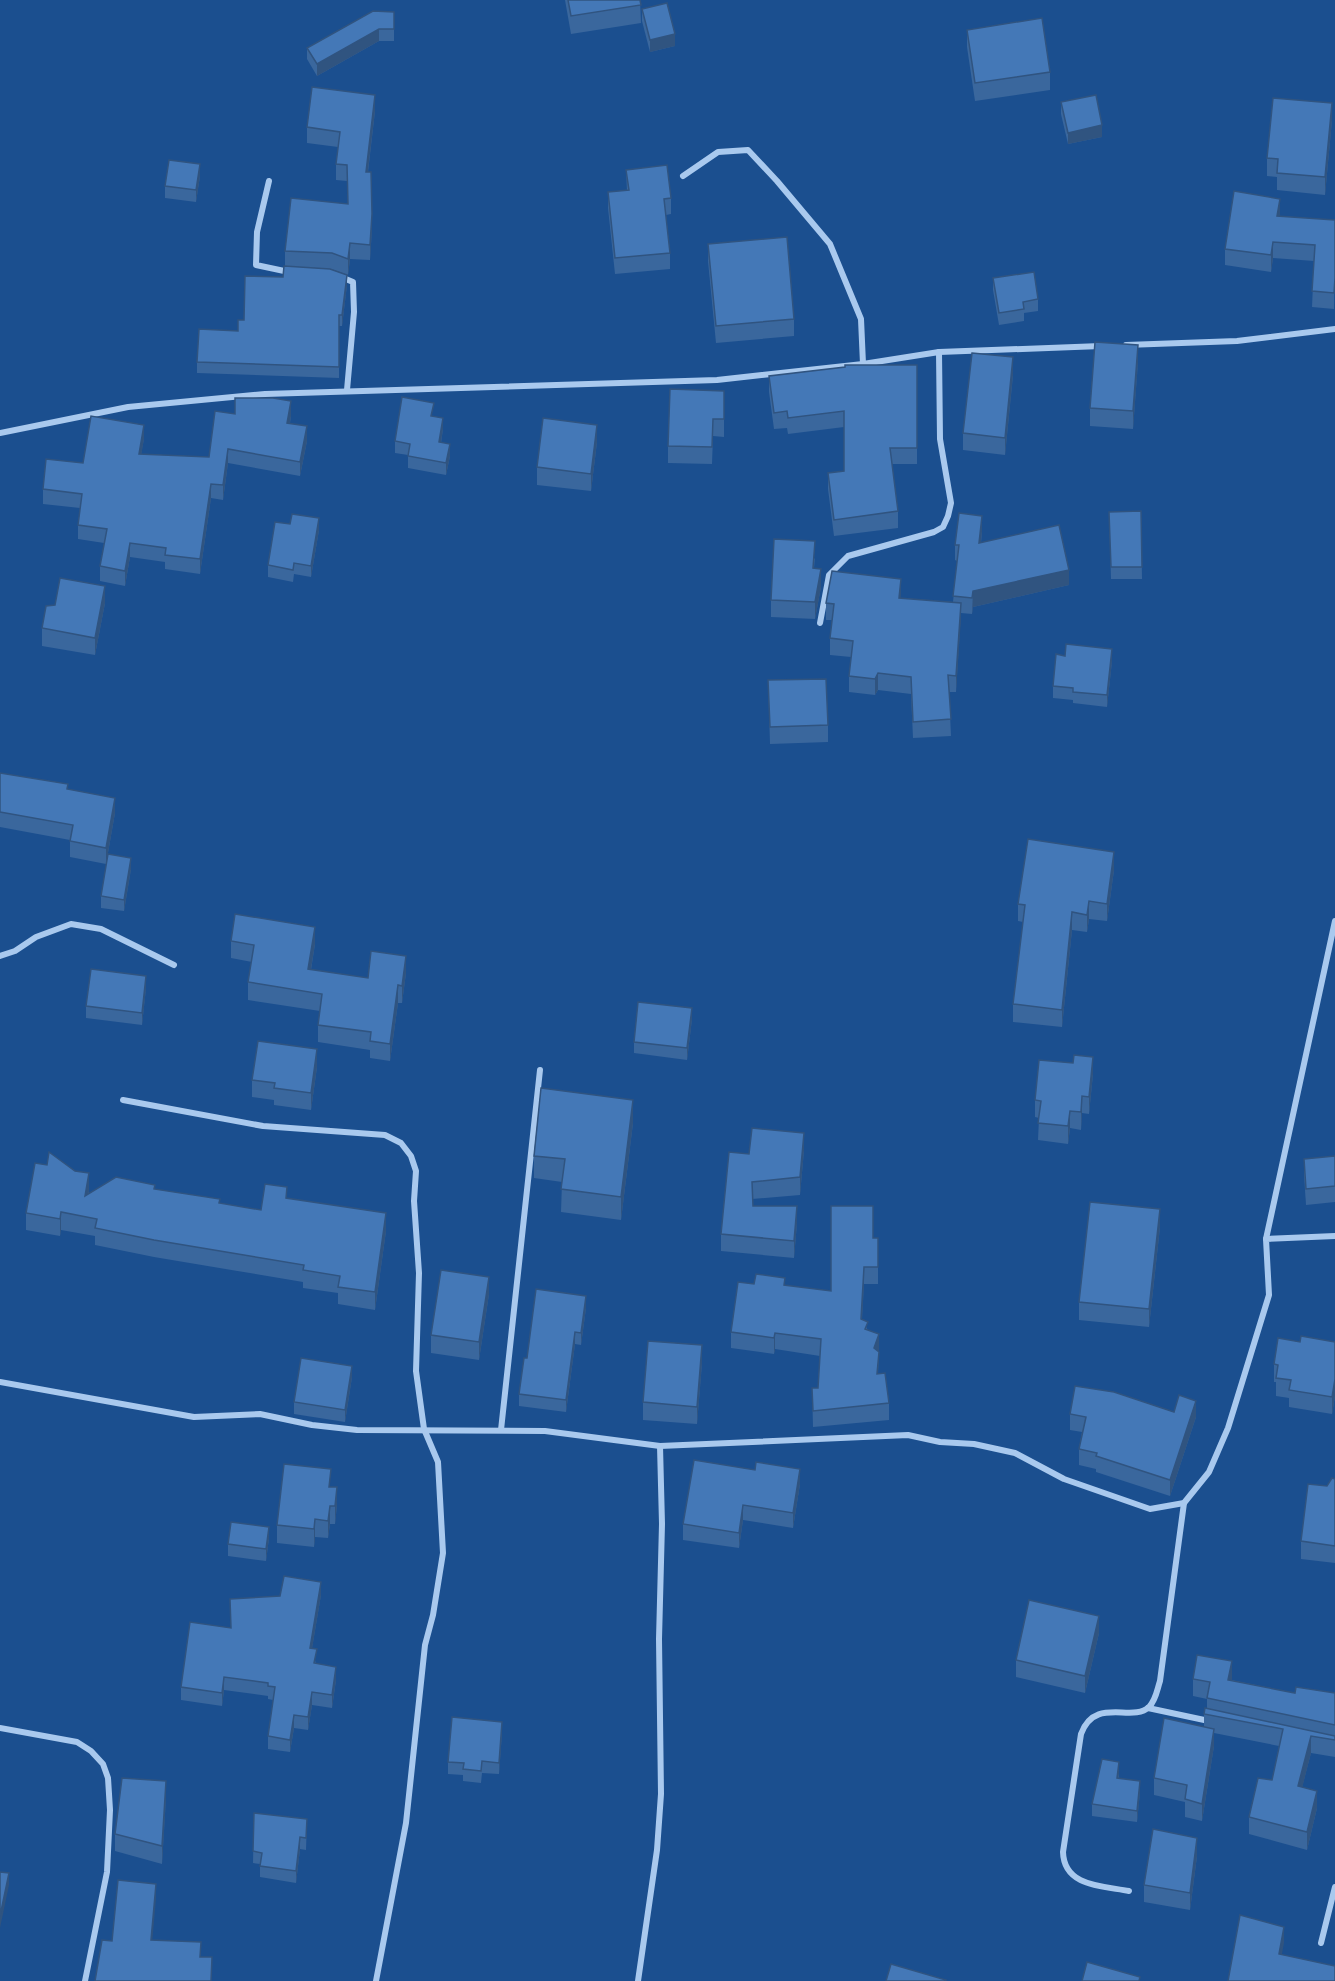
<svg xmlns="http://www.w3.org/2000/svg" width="1335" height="1981" viewBox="0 0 1335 1981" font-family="Cabin,sans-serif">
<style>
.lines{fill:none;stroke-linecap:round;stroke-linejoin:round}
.minor{stroke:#a9c9ee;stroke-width:6}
.wall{fill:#3a679d}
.shaded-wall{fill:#305480}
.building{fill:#4478b7;stroke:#305480;stroke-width:1.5}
</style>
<rect width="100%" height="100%" fill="#1b4f8f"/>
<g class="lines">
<g class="minor">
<path d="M683,176L718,152L748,150L777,181L830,244L861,319L863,364"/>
<path d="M269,181L257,232L256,265L289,272"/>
<path d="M341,277L353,282L354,312L347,390"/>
<path d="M1126,345L1237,341L1335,329"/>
<path d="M0,433L128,407L265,394L717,380L863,364L939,352L1101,346"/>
<path d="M820,623L829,575L848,556L934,532L943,527L948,516L951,503L940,439L939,352"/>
<path d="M0,956L15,951L36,937L71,924L101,929L174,965"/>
<path d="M123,1100L263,1126L385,1135L401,1143L411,1156L416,1171L414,1201L419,1273L416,1371L424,1429L438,1462L443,1553L433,1615L425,1645L406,1823L376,1981"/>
<path d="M1266,1239L1335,921"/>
<path d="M0,1382L194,1417L260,1414L312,1425L357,1430L545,1431L660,1446L908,1435L940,1442L974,1444L1015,1453L1064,1479L1150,1509L1184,1503L1209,1472L1228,1428L1269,1295L1266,1239L1335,1236"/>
<path d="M501,1430L540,1070"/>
<path d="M1148,1708L1209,1721"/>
<path d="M0,1728L77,1742L91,1751L103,1764L108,1778L110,1810L107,1872L85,1981"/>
<path d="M1129,1891C1103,1886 1064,1887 1063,1852L1081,1734C1095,1696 1132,1723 1149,1707C1156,1700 1157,1690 1160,1681L1184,1503"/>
<path d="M1321,1943L1335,1887"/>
<path d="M638,1981L657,1850L661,1794L659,1639L662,1524L660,1446"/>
</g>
</g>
<g class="wall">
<path d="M565,0H640L641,23L571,34Z"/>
<path d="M642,9L675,46L650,52L642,21Z"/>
<path d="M394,12V41H379L317,76L307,59V48Z"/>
<path d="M967,30L1050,72V90L975,101L967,47Z"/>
<path d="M1061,102L1102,137L1068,144L1061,114Z"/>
<path d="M375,111L368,172L372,229L370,260L350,259L348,275L331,269L347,285L342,326H339V378L197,373V362L238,331L244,320L283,277L285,266V251L348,204L347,181L336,180V164L338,147L307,143V127Z"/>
<path d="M1332,120L1325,195L1277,190V177L1267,176V158Z"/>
<path d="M626,170L671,198V214L666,215L670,253V269L615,274L608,208V192L627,191Z"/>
<path d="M200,176L196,202L165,198V186Z"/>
<path d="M1280,216L1335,220L1334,309L1312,307L1314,261L1273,258L1271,272L1225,265V249Z"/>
<path d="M708,244L794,319V336L716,343L708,261Z"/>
<path d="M993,278L1038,299V311L1024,313V321L999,325L993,290Z"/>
<path d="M1138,362L1133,429L1090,426V408Z"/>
<path d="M917,365V464H892L898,511V528L834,536L828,489V473L844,471V427L788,434L787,428L774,429L769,392V376Z"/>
<path d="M1013,375L1005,455L963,450V433Z"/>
<path d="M724,391V437L713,436L712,464L668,463V446Z"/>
<path d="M235,414L291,416L290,423L307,441L300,476L228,463L223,500L211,498L200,574L165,569V562L130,557L125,586L100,581V566L104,543L78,539V525L80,508L43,504V489L83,463L144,439L141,454L209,457Z"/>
<path d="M433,416L443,429L441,443L450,456L446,475L408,468V455L395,453V441Z"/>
<path d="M597,442L591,491L537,485V467Z"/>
<path d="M1141,511L1142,579H1111L1109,512Z"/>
<path d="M319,530L311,577L294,574L293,582L268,577V565Z"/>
<path d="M982,532L981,543L1069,585L973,607L972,614L961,613L956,692H949L951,736L913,738L911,694L878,690L875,695L849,692V676L851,657L830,655V638L832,620H826V603L901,598L953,602L957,561L955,560V545Z"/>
<path d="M815,558L814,568L821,587L815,619L771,617V600Z"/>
<path d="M105,603L95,655L42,646V628Z"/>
<path d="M1112,661L1107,707L1073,703V700L1053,698V686Z"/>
<path d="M768,680L828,725V742L770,744Z"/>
<path d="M0,773L68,789L115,813L106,864L70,857V840L0,827Z"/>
<path d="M131,869L124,911L101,908V896Z"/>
<path d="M1114,870L1107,921L1089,919L1087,932L1072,930L1062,1027L1013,1022V1004L1023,922L1018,921V904Z"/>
<path d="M231,941L315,944L311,970L368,978L406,973L402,1003H398L390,1061L370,1058V1050L318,1042V1025L320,1011L248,1000V982L252,962L231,958Z"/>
<path d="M146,988L142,1025L86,1018V1006Z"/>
<path d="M692,1019L687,1060L634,1053V1042Z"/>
<path d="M317,1067L311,1110L274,1105V1100L252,1097V1080Z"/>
<path d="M1093,1074L1089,1114L1082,1113L1081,1130L1070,1128L1068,1144L1038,1140L1039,1118L1035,1117V1100Z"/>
<path d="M633,1123L621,1220L561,1212L562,1182L534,1178V1156Z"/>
<path d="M804,1150L800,1195L752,1199L753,1206L797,1223L794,1258L721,1251V1234L749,1154Z"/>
<path d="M1335,1156V1202L1306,1205L1304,1175V1159Z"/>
<path d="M155,1189L220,1203L261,1210L287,1198L386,1231L375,1310L338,1304V1293L303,1288V1282L154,1257L95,1245V1236L61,1230L60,1236L26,1230V1213L89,1191V1194Z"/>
<path d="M1160,1227L1149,1327L1079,1320V1302Z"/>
<path d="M873,1238H878V1284H864L862,1319L879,1351L878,1374L889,1403V1420L813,1427L812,1388H818L820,1356L775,1349L774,1354L731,1348V1332L754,1284L785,1285L831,1291Z"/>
<path d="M489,1294L479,1360L431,1353V1335Z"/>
<path d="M586,1308L581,1345L575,1344L566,1412L519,1406V1394L527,1358Z"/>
<path d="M1300,1342H1335V1396L1332,1414L1289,1407V1398L1276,1396V1382H1274V1364Z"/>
<path d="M702,1363L697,1424L643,1420V1402Z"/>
<path d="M352,1377L345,1422L294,1414V1402Z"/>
<path d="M1174,1412L1196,1417L1170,1496L1096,1472V1469L1079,1465V1449L1082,1432L1070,1430V1414Z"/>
<path d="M1335,1479V1563L1301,1559V1541L1327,1486Z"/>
<path d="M800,1484L793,1528L743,1520L739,1548L683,1540V1524Z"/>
<path d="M331,1487L337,1505L335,1524H330L328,1538L315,1537L314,1547L277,1543V1525Z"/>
<path d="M269,1538L266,1561L228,1556V1544Z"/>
<path d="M321,1595L312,1648L316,1664L336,1680L332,1708L312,1705L308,1730L294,1728L290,1752L268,1749V1736L273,1700L268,1699V1696L224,1690L222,1706L181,1700V1687L231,1628L230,1599Z"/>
<path d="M1099,1633L1085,1693L1016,1677V1660Z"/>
<path d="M1193,1679H1232L1231,1680L1295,1693H1335V1757L1311,1753L1302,1787L1317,1808L1307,1850L1249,1834V1817L1272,1780L1279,1746L1214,1733V1746L1202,1821L1185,1817V1802L1154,1795V1778L1204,1727V1714L1207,1709V1699L1193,1696Z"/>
<path d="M502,1733L499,1774L482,1773L481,1783L463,1781V1775L448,1774V1762Z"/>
<path d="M1119,1773V1778L1140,1792L1137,1822L1092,1816V1804Z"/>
<path d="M166,1798L162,1864L115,1851V1834Z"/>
<path d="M254,1813L307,1819L306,1850L300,1849L296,1883L260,1877V1864L253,1863Z"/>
<path d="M1197,1856L1190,1910L1144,1902V1885Z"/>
</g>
<g class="shaded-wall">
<path d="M379,29V41L317,76V64Z"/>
<path d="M675,34V46L650,52V40Z"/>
<path d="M375,95V111L366,187V172Z"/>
<path d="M1332,103V120L1325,195V177Z"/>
<path d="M1102,125V137L1068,144V133Z"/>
<path d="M200,164V176L196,202V190Z"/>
<path d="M1280,199V215L1277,232V216Z"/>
<path d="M372,214V229L370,260V245Z"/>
<path d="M1273,242V258L1271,272V255Z"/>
<path d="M350,243V259L348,275V259Z"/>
<path d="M347,275V285L342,326V315Z"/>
<path d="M1138,345V362L1133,429V411Z"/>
<path d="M1013,357V375L1005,455V438Z"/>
<path d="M291,401V416L287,437V423Z"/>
<path d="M443,418V429L439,454V442Z"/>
<path d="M144,425V439L139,468V454Z"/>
<path d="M597,425V442L591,491V474Z"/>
<path d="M307,426V441L300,476V462Z"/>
<path d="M450,444V456L446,475V463Z"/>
<path d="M228,449V463L223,500V485Z"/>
<path d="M211,484V498L200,574V559Z"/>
<path d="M982,516V532L979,559V543Z"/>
<path d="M319,518V530L311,577V566Z"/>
<path d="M130,543V557L125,586V571Z"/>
<path d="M821,569V587L815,619V602Z"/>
<path d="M1069,570V585L973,607L972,614L973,591Z"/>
<path d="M901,579V595L899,615V598Z"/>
<path d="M105,586V603L95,655V638Z"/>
<path d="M961,603V619L956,692V676Z"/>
<path d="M1112,649V661L1107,707V695Z"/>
<path d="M878,673V690L875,695V679Z"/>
<path d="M115,798V813L106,864V848Z"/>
<path d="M1114,852V870L1107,921V904Z"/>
<path d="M131,858V869L124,911V900Z"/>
<path d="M1089,901V919L1087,932V915Z"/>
<path d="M1072,912V930L1062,1027V1010Z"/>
<path d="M315,927V944L308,987V969Z"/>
<path d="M406,956V973L402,1003V986Z"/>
<path d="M146,976V988L142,1025V1013Z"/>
<path d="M398,985V1003L390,1061V1044Z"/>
<path d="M692,1008V1019L687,1060V1048Z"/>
<path d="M317,1049V1067L311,1110V1093Z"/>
<path d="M1093,1057V1074L1089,1114V1097Z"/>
<path d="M1082,1096V1113L1081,1130V1112Z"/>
<path d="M633,1100V1123L621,1220V1197Z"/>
<path d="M1070,1111V1128L1068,1144V1126Z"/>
<path d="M804,1133V1150L800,1195V1177Z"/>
<path d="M89,1173V1191L85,1214V1196Z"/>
<path d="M797,1206V1223L794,1258V1241Z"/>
<path d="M1160,1209V1227L1149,1327V1309Z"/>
<path d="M61,1212V1230L60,1236V1219Z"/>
<path d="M386,1213V1231L375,1310V1292Z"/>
<path d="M864,1267V1284L861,1336V1319Z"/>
<path d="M489,1277V1294L479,1360V1342Z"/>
<path d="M586,1296V1308L581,1345V1333Z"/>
<path d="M575,1332V1344L566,1412V1400Z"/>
<path d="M775,1333V1349L774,1354V1338Z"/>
<path d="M879,1334V1351L877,1391L874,1348Z"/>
<path d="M702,1345V1363L697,1424V1407Z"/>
<path d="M352,1366V1377L345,1422V1410Z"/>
<path d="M1335,1379V1396L1332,1414V1397Z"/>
<path d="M1196,1401V1417L1170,1496V1480Z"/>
<path d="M800,1469V1484L793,1528V1513Z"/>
<path d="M337,1487V1505L335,1524V1506Z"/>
<path d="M743,1505V1520L739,1548V1533Z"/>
<path d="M330,1506V1524L328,1538V1521Z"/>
<path d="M315,1519V1537L314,1547V1529Z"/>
<path d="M269,1527V1538L266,1561V1549Z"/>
<path d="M321,1582V1595L310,1661V1648Z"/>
<path d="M1099,1616V1633L1085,1693V1676Z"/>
<path d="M1232,1661V1679L1228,1697V1680Z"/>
<path d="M336,1667V1680L332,1708V1695Z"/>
<path d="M224,1677V1690L222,1706V1693Z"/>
<path d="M312,1692V1705L308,1730V1717Z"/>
<path d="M294,1715V1728L290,1752V1740Z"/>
<path d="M502,1722V1733L499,1774V1763Z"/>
<path d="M1214,1729V1746L1202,1821V1804Z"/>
<path d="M1311,1736V1753L1298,1804V1786Z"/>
<path d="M1119,1762V1773L1117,1790V1778Z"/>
<path d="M166,1781V1798L162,1864V1846Z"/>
<path d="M1140,1781V1792L1137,1822V1811Z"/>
<path d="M1317,1791V1808L1307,1850V1832Z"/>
<path d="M300,1837V1849L296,1883V1871Z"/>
<path d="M1197,1838V1856L1190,1910V1893Z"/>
<path d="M9,1873V1885L0,1928V1916Z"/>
<path d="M156,1884V1899L151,1955V1940Z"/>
<path d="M1284,1927V1943L1279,1970V1954Z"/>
</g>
<g class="building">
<path d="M568,0H640L641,5L571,16Z"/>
<path d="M667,3L675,34L650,40L642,9Z"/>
<path d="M373,11L394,12V29H379L317,64L307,48Z"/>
<path d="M1042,18L1050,72L975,83L967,30Z"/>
<path d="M312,87L375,95L366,172H371L372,214L370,245L350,243L348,259L332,253L285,251L291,198L348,204L347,165L336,164L340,132L307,127Z"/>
<path d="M1096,95L1102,125L1068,133L1061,102Z"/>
<path d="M1273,98L1332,103L1325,177L1277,173L1278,159L1267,158Z"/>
<path d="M169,160L200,164L196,190L165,186Z"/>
<path d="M667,165L671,198L664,199L670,253L615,258L608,192L629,190L626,170Z"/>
<path d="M1234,191L1280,199L1277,216L1335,220V278L1334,293L1312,291L1315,245L1273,242L1271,255L1225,249Z"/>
<path d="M787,237L794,319L716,326L708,244Z"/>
<path d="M284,266L330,269L347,275L342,315H339V367L197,362L199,329L238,331V320H244L245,276L283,277Z"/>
<path d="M1034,272L1038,299L1023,302L1024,309L999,313L993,278Z"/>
<path d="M1095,342L1138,345L1133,411L1090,408Z"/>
<path d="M972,353L1013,357L1005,438L963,433Z"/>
<path d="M845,365H917V448H890L898,511L834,520L828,473L844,471V411L788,418L787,411L774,413L769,376L845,367Z"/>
<path d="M670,389L724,391V419H713L712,447L668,446Z"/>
<path d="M402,397L434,403L431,416L443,418L439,442L450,444L446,463L408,456L410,444L395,441Z"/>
<path d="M235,398H273L291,401L287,423L307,426L300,462L228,449L223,485L211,484L200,559L165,555L166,548L130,543L125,571L100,566L107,529L78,525L82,494L43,489L46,459L83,463L91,416L144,425L139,454L209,457L215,411L235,414Z"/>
<path d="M543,418L597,425L591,474L537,467Z"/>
<path d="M1141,511L1142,567H1111L1109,512Z"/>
<path d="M959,513L982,516L979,543L1059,525L1069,570L973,591L972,598L953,596L959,545H955Z"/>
<path d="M292,514L319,518L311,566L294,563L293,570L268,565L275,522L290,524Z"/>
<path d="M774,539L815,541L813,568L821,569L815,602L771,600Z"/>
<path d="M832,571L901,579L899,598L961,603L956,676L948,675L951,719L913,722L911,677L878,673L875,679L849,676L853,641L830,638L834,604L826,603Z"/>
<path d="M60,578L105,586L95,638L42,628L46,606L55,605Z"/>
<path d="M1066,644L1112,649L1107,695L1073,692V688L1053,686L1056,654L1065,656Z"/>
<path d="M826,679L828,725L770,727L768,680Z"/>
<path d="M0,773L68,784L67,789L115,798L106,848L70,841L73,825L0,812Z"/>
<path d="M1028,839L1114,852L1107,904L1089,901L1087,915L1072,912L1062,1010L1013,1004L1025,905L1018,904Z"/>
<path d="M108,854L131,858L124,900L101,896Z"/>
<path d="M235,914L315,927L308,969L368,978L371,951L406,956L402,986L398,985L390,1044L370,1041L371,1032L318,1025L322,994L248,982L254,945L231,941Z"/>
<path d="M91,969L146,976L142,1013L86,1006Z"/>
<path d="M638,1002L692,1008L687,1048L634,1042Z"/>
<path d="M258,1041L317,1049L311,1093L274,1088L275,1083L252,1080Z"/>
<path d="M1074,1055L1093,1057L1089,1097L1082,1096L1081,1112L1070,1111L1068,1126L1038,1123L1041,1101L1035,1100L1039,1060L1073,1063Z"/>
<path d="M541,1088L633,1100L621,1197L561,1189L565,1159L534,1156Z"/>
<path d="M752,1128L804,1133L800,1177L752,1182L753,1206H797L794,1241L721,1234L729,1152L749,1154Z"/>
<path d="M49,1152L75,1171L89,1173L85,1196L116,1177L155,1185L154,1189L220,1199L219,1203L261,1210L265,1184L287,1187L286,1198L386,1213L375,1292L338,1287L340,1276L303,1270L304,1265L154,1240L95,1228L97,1219L61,1212L60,1219L26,1213L35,1163L47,1165Z"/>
<path d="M1335,1156V1186L1306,1189L1304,1159Z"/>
<path d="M1090,1202L1160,1209L1149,1309L1079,1302Z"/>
<path d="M831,1206H873V1238H878V1267H864L861,1319L868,1322L865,1329L879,1334L874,1348L879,1352L877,1374L885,1373L889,1403L813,1411L812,1388H818L821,1339L775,1333L774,1338L731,1332L738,1282L754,1284L756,1274L785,1278L784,1285L831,1291Z"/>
<path d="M441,1270L489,1277L479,1342L431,1335Z"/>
<path d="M536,1289L586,1296L581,1333L575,1332L566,1400L519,1394L524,1358H527Z"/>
<path d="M1301,1336L1335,1342V1379L1332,1397L1289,1390L1291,1380L1276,1378L1278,1365L1274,1364L1278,1338L1300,1342Z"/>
<path d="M648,1341L702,1345L697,1407L643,1402Z"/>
<path d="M301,1358L352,1366L345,1410L294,1402Z"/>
<path d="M1075,1386L1114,1392L1174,1412L1179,1395L1196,1401L1170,1480L1096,1456L1097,1453L1079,1449L1086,1417L1070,1414Z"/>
<path d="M694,1460L755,1470L756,1462L800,1469L793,1513L743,1505L739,1533L683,1524Z"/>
<path d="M284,1464L331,1469L329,1487H337L335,1506H330L328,1521L315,1519L314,1529L277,1525Z"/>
<path d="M1332,1478L1335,1479V1546L1301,1541L1308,1484L1327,1486Z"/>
<path d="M231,1522L269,1527L266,1549L228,1544Z"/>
<path d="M284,1576L321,1582L310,1648L317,1649L314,1663L336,1667L332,1695L312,1692L308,1717L294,1715L290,1740L268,1736L275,1687L268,1686V1683L224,1677L222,1693L181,1687L190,1622L231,1628L230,1599L280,1596Z"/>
<path d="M1029,1600L1099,1616L1085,1676L1016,1660Z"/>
<path d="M1197,1655L1232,1661L1228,1680L1295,1693L1296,1687L1335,1693V1725L1207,1698L1210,1682L1193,1679Z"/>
<path d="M1205,1708L1335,1736V1740L1311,1736L1298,1786L1317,1791L1307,1832L1249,1817L1258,1778L1272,1780L1283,1729L1204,1714Z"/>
<path d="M452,1717L502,1722L499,1763L482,1761L481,1771L463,1769L464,1763L448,1762Z"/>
<path d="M1164,1718L1214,1729L1202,1804L1185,1799L1187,1785L1154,1778Z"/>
<path d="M1102,1759L1119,1762L1117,1778L1140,1781L1137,1811L1092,1804Z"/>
<path d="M122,1778L166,1781L162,1846L115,1834Z"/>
<path d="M254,1813L307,1819L306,1838L300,1837L296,1871L260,1866L262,1853L253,1851Z"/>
<path d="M1153,1829L1197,1838L1190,1893L1144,1885Z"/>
<path d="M0,1872L9,1873L0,1916Z"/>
<path d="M118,1880L156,1884L151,1940L201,1942L200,1957H212L211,1981H95L102,1940L112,1941Z"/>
<path d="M1240,1915L1284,1927L1279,1954L1335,1966V1981H1228Z"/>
<path d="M1087,1962L1140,1977L1139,1981H1082Z"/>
<path d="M891,1964L946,1980L945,1981H886Z"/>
</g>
</svg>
